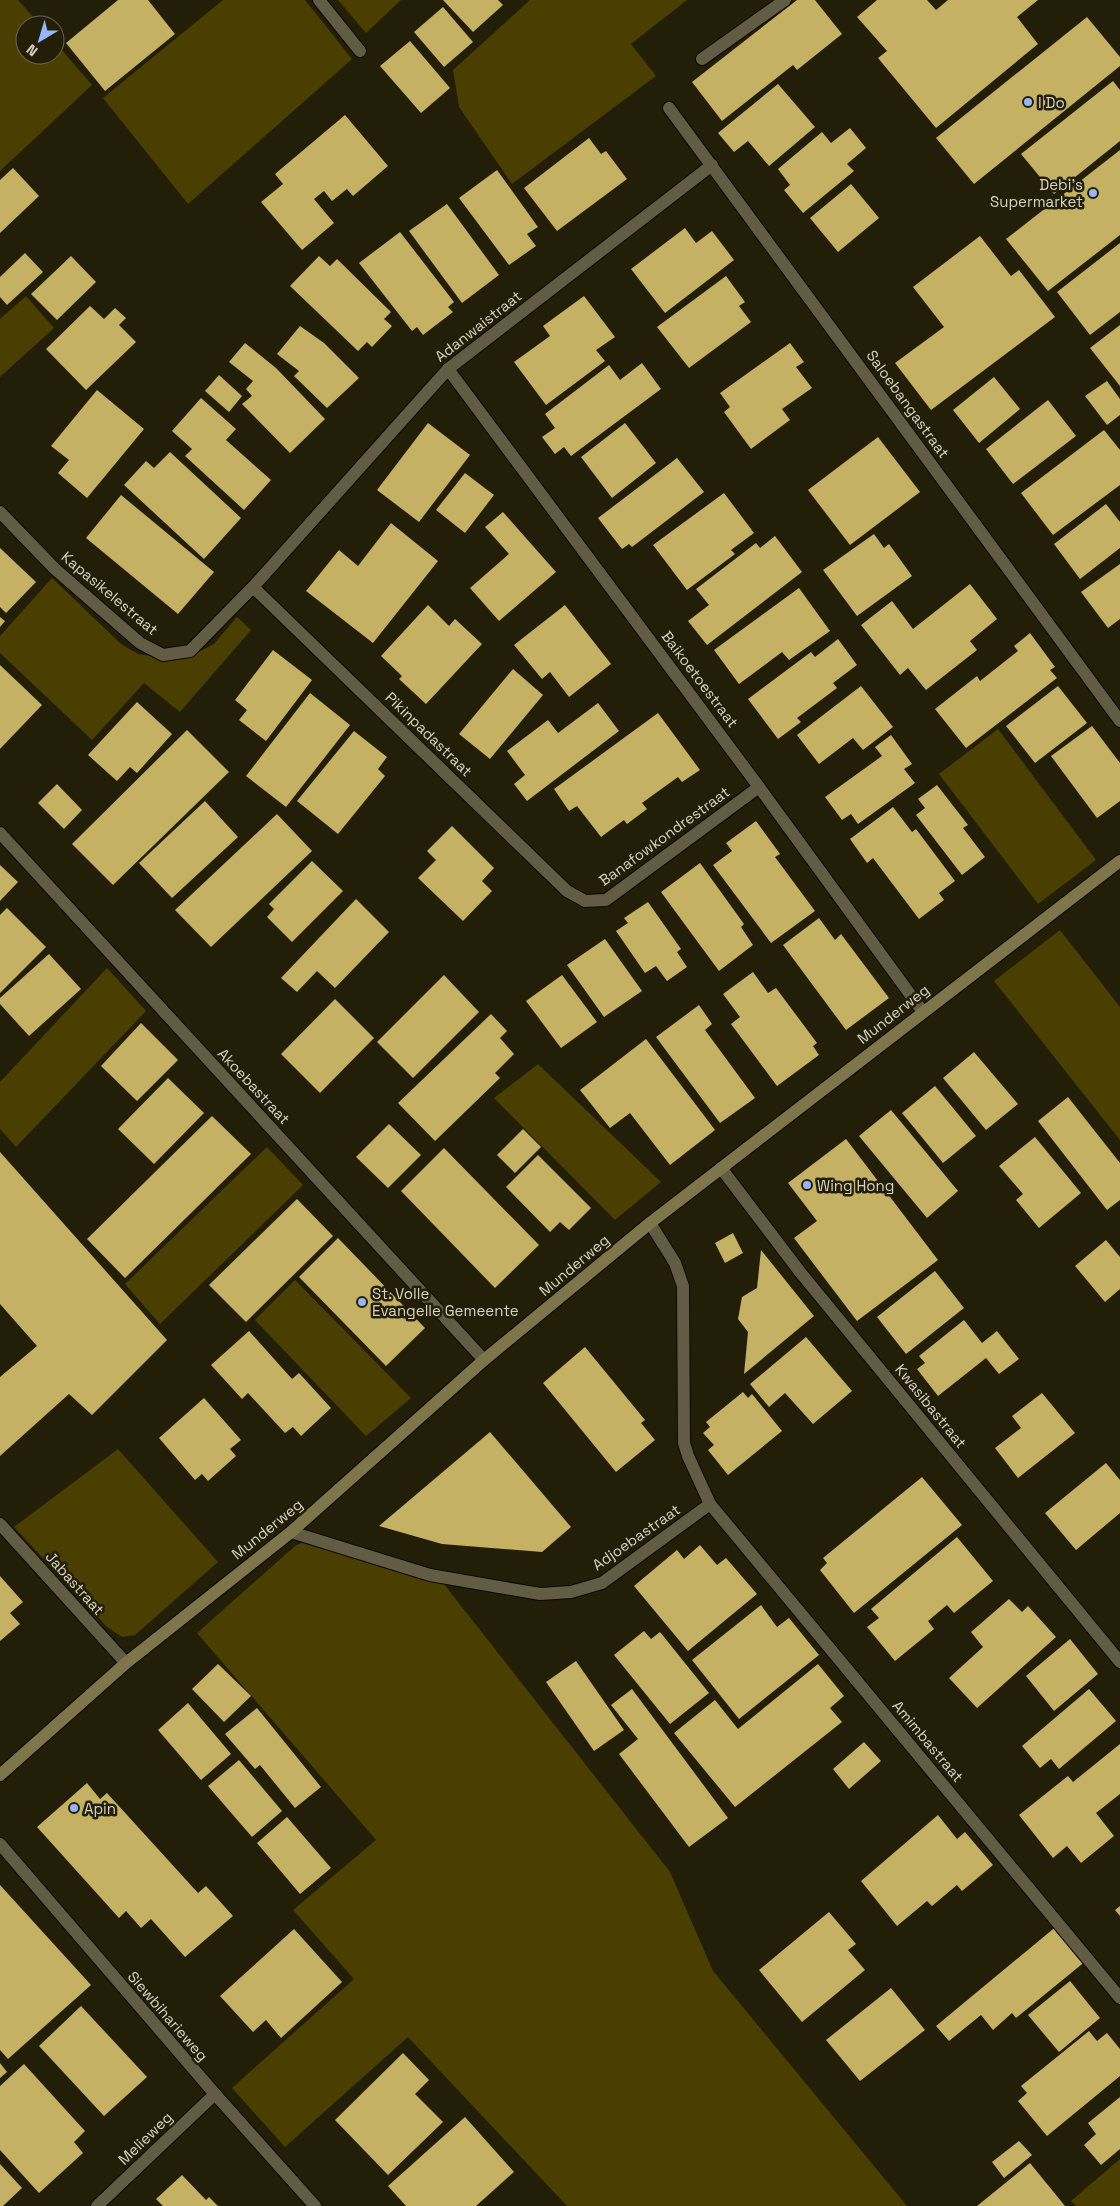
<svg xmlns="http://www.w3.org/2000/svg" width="1120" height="2206" viewBox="0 0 1120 2206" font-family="'Space Grotesk',sans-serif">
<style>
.green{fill:#4a3e00}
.building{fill:#c4b164}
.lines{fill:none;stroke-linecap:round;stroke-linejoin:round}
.lane-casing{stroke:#0d0800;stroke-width:14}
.street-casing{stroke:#0d0800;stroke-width:14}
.secondary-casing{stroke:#0d0800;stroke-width:14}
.lane{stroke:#625c45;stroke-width:12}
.street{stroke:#625c45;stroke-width:12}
.secondary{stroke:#7f754a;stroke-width:12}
.poi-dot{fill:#96b6fd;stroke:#231e08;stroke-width:2}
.labels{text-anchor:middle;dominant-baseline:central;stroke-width:5;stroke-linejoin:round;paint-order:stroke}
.poi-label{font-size:15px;fill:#d6d3c5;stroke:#231e08;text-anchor:start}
.street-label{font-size:15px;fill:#d6d3c5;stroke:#231e08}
</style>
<rect width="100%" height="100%" fill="#231e08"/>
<g class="green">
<path d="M0,0H18L40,25H25V55H55V42L92,85L0,171Z"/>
<path d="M223,0H305L352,59L188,204L103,98Z"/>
<path d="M338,0H401L366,33Z"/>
<path d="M530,0H687L631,44L656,76L512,184L459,107L453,70Z"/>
<path d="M26,296L54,328L0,377V319Z"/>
<path d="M52,578L121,644L138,654L156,657L196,653L214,644L237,617L251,630L180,712L144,683L92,740L0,653V636Z"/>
<path d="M998,729L1096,860L1038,904L939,774Z"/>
<path d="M1060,930L1120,1007V1140L994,981Z"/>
<path d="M107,968L146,1011L16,1147L0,1129V1082Z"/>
<path d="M538,1064L661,1182L615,1220L494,1098Z"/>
<path d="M267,1147L303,1185L160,1324L125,1284Z"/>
<path d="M295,1280L411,1398L366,1436L255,1320Z"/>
<path d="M118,1449L218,1562L135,1635L122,1637L106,1626L14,1527Z"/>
<path d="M310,1539L436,1574L670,1872L713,1971L907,2206H567L408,2037L285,2147L232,2088L354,1979L293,1910L376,1840L197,1633L295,1546Z"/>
<path d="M1120,2159V2206H1076L1071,2201Z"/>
</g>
<g class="building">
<path d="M118,0H148L175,34L105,91L66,43Z"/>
<path d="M443,0H498L503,5L473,32Z"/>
<path d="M797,0H815L842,34L797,70L793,65L722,121L692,82Z"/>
<path d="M877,0H927L936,10L948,0H1038L1017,17L1038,44L936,128L878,58L887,51L857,17Z"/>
<path d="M443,7L473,42L444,67L414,32Z"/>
<path d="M1087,17L1120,57V66L974,184L936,138Z"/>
<path d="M410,41L450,88L421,113L380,66Z"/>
<path d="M1113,81L1120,90V141L1054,194L1021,154Z"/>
<path d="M778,84L815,127L769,166L748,141L734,152L718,133Z"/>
<path d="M345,115L388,166L353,196L347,189L332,201L324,191L314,199L334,223L302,250L261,202L283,184L275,174Z"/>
<path d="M850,128L866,148L847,164L854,171L803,213L784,190L790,185L778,169L822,132L831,143Z"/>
<path d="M589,138L601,154L606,151L627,179L557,231L524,188Z"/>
<path d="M1120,150V235L1048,291L1006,239Z"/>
<path d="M13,168L39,196L0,233V180Z"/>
<path d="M497,170L538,227L527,234L536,246L509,265L459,198Z"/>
<path d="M851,184L879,218L838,252L810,218Z"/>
<path d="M447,204L499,275L462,303L409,231Z"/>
<path d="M685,228L696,243L712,231L734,260L665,313L631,269Z"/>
<path d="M400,232L454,302L448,307L453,312L423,335L417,327L412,331L359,263Z"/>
<path d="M980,236L1011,276L1019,270L1055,317L931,410L895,363L944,327L913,287Z"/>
<path d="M1120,243V312L1090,335L1057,292Z"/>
<path d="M25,253L43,272L7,305L0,297V277Z"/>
<path d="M71,256L96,282L57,320L31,294Z"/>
<path d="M319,256L330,266L337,259L391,312L384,319L392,326L372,347L367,342L358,351L290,286Z"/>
<path d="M726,276L745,302L739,306L751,322L689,368L657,327Z"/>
<path d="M584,296L615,337L596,350L605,361L546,405L514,362L550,336L543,326Z"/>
<path d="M90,306L104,319L115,308L126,318L119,325L136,342L86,390L46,349Z"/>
<path d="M1120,325V386L1090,348Z"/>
<path d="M300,326L324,343L359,378L327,408L294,376L299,371L277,354Z"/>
<path d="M245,343L276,368L325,419L290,453L242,404L252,396L246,389L253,381L229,362Z"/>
<path d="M790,343L804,362L796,367L812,388L782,409L790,420L751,449L724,412L730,407L720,393Z"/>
<path d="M642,363L661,389L571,456L564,447L555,454L542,437L555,428L545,414L609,365L620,380Z"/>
<path d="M219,375L242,396L229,412L205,391Z"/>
<path d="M994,377L1020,409L979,443L953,410Z"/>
<path d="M1107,381L1120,399V415L1107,425L1085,396Z"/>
<path d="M97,390L144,429L87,498L58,473L69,460L51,446Z"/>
<path d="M201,398L236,429L226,440L271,480L244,510L185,456L192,449L172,431Z"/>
<path d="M1048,400L1076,436L1013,484L986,449Z"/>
<path d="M428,423L470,455L419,522L377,490Z"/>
<path d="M625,423L656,463L612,498L581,457Z"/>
<path d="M1104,430L1120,450V485L1053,535L1021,493Z"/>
<path d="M878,437L920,492L850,545L808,490Z"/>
<path d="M170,452L241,518L204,559L124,485L146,461L154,468Z"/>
<path d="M677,458L704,492L632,547L629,544L622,549L598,518Z"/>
<path d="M465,473L494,495L465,533L436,510Z"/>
<path d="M724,493L754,533L731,550L735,554L687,590L653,545Z"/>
<path d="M121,495L214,572L178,614L86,538Z"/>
<path d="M1106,504L1120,522V548L1080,579L1054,544Z"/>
<path d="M503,512L556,572L499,621L470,588L509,554L485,527Z"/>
<path d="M391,523L438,561L373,643L306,591L339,550L358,566Z"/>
<path d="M874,534L884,548L889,544L912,576L857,616L823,570Z"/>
<path d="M775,536L802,572L707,645L688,621L709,605L696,589L756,543L760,548Z"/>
<path d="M0,548L36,582L6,613L0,607Z"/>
<path d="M1120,564V619L1108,628L1081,592Z"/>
<path d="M970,584L997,619L970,641L977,650L926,690L908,668L900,675L861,625L892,601L913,629Z"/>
<path d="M799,588L830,631L789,660L782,652L739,684L714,650Z"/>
<path d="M428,605L449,626L455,619L482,644L426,704L399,679L402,676L381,656Z"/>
<path d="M565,605L611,664L569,697L550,672L542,679L514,645Z"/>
<path d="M0,617L5,621L0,627Z"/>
<path d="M1030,633L1055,667L1050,670L1057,678L966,748L935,709L977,676L980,681L1018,651L1014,646Z"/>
<path d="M838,639L857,665L833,683L837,688L797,718L801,722L778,739L748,699L811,652L815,657Z"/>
<path d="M273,650L312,680L266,741L239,720L247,710L235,700Z"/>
<path d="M0,665L42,705L0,749Z"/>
<path d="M513,669L543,695L490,759L459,734Z"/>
<path d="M861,686L893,727L863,750L853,738L819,764L797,735Z"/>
<path d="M1058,686L1087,723L1035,763L1006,726Z"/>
<path d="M310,693L350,725L286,807L246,776Z"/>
<path d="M137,702L172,734L137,773L130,767L117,781L88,755Z"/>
<path d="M598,703L619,731L527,801L514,784L525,775L507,751L548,720L558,733Z"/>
<path d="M658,713L700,770L682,782L678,777L642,803L647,809L627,824L624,820L601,837L577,806L569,811L554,789Z"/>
<path d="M1092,726L1120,763V801L1097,818L1051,756Z"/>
<path d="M187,730L229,772L113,885L72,844Z"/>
<path d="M354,731L387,757L378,769L385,776L338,834L297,801Z"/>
<path d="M891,735L912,764L904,769L915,783L858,824L851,814L842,820L825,797L882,756L875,747Z"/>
<path d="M57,784L82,810L64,829L38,803Z"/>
<path d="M937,785L968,825L963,828L985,857L962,875L916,815L925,808L918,799Z"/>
<path d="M205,801L238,837L172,898L139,863Z"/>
<path d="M893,807L912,832L916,829L955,881L939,893L944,900L919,919L873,858L867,863L850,839Z"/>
<path d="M277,814L312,851L211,947L175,910Z"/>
<path d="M756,821L780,854L775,857L815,911L771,943L713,865L732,851L726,843Z"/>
<path d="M452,826L494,868L482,881L492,891L463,921L418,878L436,860L427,851Z"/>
<path d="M312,861L343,891L292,942L267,917L274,909L269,904Z"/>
<path d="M700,863L744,924L741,927L753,945L719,971L661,892Z"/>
<path d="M0,865L18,882L0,901Z"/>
<path d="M356,899L389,932L335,988L317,971L297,992L281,978Z"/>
<path d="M648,902L681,949L677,952L687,967L667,981L656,966L645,973L616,931L628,923L624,918Z"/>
<path d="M7,908L46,947L0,993V915Z"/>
<path d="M819,918L835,940L841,934L889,998L846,1030L783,945Z"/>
<path d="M605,939L642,991L604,1017L567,965Z"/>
<path d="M49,954L81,989L29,1036L0,1004V998Z"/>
<path d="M753,972L768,993L776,988L817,1043L813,1046L819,1055L777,1086L731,1024L740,1017L723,994Z"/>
<path d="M444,975L479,1012L413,1078L377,1042Z"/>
<path d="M562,975L597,1022L561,1048L526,1001Z"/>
<path d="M335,999L374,1038L320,1093L281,1054Z"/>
<path d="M699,1005L712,1024L705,1030L755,1098L720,1123L656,1037Z"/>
<path d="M491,1014L507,1031L500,1038L514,1054L495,1073L500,1078L435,1141L398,1103Z"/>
<path d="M141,1023L178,1060L137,1101L101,1066Z"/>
<path d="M646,1039L715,1130L670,1165L630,1113L610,1128L580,1090Z"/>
<path d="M974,1052L1018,1104L986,1130L943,1078Z"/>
<path d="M168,1078L204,1113L154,1164L118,1129Z"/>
<path d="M935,1086L976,1136L943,1163L902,1113Z"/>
<path d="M1068,1097L1120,1163V1200L1107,1210L1038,1121Z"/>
<path d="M891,1110L958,1191L927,1218L859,1136Z"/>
<path d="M212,1116L251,1154L125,1278L87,1239Z"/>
<path d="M389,1124L421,1155L388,1188L356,1157Z"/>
<path d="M523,1129L541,1147L515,1173L497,1155Z"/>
<path d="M1035,1137L1081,1193L1039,1228L1016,1200L1023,1194L999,1166Z"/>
<path d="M846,1139L938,1260L857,1321L794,1238L817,1221L788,1183Z"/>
<path d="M444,1148L539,1245L495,1288L401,1191Z"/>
<path d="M0,1152L167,1340L92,1415L69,1394L0,1456V1377L37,1346L0,1304Z"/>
<path d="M538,1155L591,1208L569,1230L560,1222L550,1232L506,1187Z"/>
<path d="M297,1199L333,1236L246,1322L209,1285Z"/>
<path d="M733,1233L743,1253L725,1263L715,1243Z"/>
<path d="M338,1238L425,1328L386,1366L299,1277Z"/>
<path d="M1106,1240L1120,1257V1289L1105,1302L1075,1266Z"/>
<path d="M761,1250L814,1316L744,1374L748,1332L738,1319L742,1297L757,1288Z"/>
<path d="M935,1271L964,1308L906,1354L877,1317Z"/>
<path d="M964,1320L982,1343L997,1331L1019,1359L999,1374L986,1358L938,1396L917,1369L925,1363L919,1356Z"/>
<path d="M249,1331L292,1379L299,1373L331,1408L301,1436L293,1427L285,1433L248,1393L242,1399L211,1365Z"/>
<path d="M806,1337L852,1391L813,1424L785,1393L769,1407L750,1384Z"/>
<path d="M585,1347L645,1420L641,1423L655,1440L616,1472L543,1383Z"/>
<path d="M743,1392L748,1398L752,1394L782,1431L728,1475L708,1450L714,1445L703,1433L710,1427L706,1422Z"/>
<path d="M1042,1393L1075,1433L1018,1478L995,1448L1021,1428L1012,1416Z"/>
<path d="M204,1398L241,1440L230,1449L236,1456L208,1481L202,1474L195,1480L159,1438Z"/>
<path d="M490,1432L571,1527L542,1552L442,1544L379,1526Z"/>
<path d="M1106,1463L1120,1480V1513L1076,1550L1045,1513Z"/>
<path d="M922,1477L962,1525L854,1613L820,1570L827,1563L823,1558Z"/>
<path d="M957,1537L993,1581L954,1613L947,1605L928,1621L934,1629L895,1661L867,1627L879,1618L871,1609Z"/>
<path d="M700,1545L717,1565L726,1558L757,1594L688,1651L634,1586L677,1550L684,1559Z"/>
<path d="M0,1576L23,1602L10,1613L20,1624L0,1641Z"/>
<path d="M1009,1599L1022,1612L1028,1606L1056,1637L977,1708L949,1678L983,1647L971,1632Z"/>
<path d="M761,1605L777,1627L789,1618L819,1655L739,1719L692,1660Z"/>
<path d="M644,1631L651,1639L660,1632L709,1693L670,1724L614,1655Z"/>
<path d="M1070,1639L1098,1674L1054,1711L1026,1676Z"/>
<path d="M576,1661L624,1730L594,1751L546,1682Z"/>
<path d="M218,1664L251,1696L224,1722L192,1689Z"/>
<path d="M818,1664L844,1696L830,1708L842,1722L735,1807L674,1733L715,1700L738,1729Z"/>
<path d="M632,1689L728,1818L689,1847L619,1754L638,1739L611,1705Z"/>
<path d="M1089,1689L1116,1721L1059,1769L1051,1759L1040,1768L1022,1746Z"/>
<path d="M188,1703L231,1754L201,1780L158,1730Z"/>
<path d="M257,1708L321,1787L295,1808L260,1765L255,1769L225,1734Z"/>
<path d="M864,1742L881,1761L849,1789L833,1769Z"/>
<path d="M1120,1744V1794L1096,1813L1114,1836L1081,1863L1067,1846L1053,1858L1019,1815L1068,1776L1073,1782Z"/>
<path d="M239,1760L282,1811L252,1837L208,1786Z"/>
<path d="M87,1783L100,1799L107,1793L198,1893L206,1886L233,1916L185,1957L151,1919L141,1928L126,1911L119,1918L37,1827Z"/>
<path d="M938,1815L957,1839L965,1832L993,1865L962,1891L957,1885L932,1906L927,1901L897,1926L861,1881Z"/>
<path d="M287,1817L331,1868L300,1894L257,1843Z"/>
<path d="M0,1885L91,1985L8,2059L0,2050Z"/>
<path d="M1120,1906V1916L1115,1910Z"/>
<path d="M829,1912L856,1944L848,1950L865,1970L802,2022L759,1970Z"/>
<path d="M1058,1925L1087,1960L1016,2018L1012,2013L993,2030L981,2015L949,2041L936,2026Z"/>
<path d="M294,1929L342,1982L281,2038L266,2020L253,2032L220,1996Z"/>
<path d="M1070,1981L1100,2018L1059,2052L1028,2015Z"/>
<path d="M891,1988L925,2030L860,2081L826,2040Z"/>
<path d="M81,2006L147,2077L104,2116L39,2046Z"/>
<path d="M1089,2031L1097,2041L1107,2033L1120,2049V2076L1047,2136L1018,2101L1027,2093L1021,2086Z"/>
<path d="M403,2053L429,2080L415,2094L443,2122L388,2175L335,2120Z"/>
<path d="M0,2063L7,2072L0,2078Z"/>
<path d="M24,2064L85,2131L74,2142L83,2153L39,2193L0,2150V2086Z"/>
<path d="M1120,2097V2149L1101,2165L1084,2145L1096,2134L1088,2123Z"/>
<path d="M465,2117L514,2172L476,2206H406L388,2186Z"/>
<path d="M1019,2141L1032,2155L1004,2178L992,2162Z"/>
<path d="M1030,2163L1065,2206H977Z"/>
<path d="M0,2164L22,2188L3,2206H0Z"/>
<path d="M182,2175L206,2200L209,2197L218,2206H163L156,2199Z"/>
</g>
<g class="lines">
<g class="lane-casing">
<path id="lane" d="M702,59L785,0"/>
</g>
<g class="street-casing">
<g id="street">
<path d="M319,0L360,51"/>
<path d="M669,108L1120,721"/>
<path d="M448,369L759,787L923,1012"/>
<path d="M0,512L55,569L140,643L163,655L190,651L253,587L448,369L712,165"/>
<path d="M253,587L567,891L585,901L606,900L759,787"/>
<path d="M0,833L484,1360"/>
<path d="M721,1168L800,1272L1120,1662"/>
<path d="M650,1223L675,1263L683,1286L684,1443L688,1456L710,1504L1120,1998"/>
<path d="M0,1524L126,1663"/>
<path d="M291,1532L430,1575L540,1594L571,1592L602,1583L710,1504"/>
<path d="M0,1844L215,2094L315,2206"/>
<path d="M97,2206L215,2094"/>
</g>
</g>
<g class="secondary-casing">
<path id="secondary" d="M0,1775L126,1663L291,1532L484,1360L650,1223L1120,861"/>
</g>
<use href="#lane" class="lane"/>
<use href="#street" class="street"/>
<use href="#secondary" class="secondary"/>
</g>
<g class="poi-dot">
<circle cx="1028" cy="102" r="5"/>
<circle cx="1093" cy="193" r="5"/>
<circle cx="807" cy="1185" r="5"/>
<circle cx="362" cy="1302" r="5"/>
<circle cx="74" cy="1808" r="5"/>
</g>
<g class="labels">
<g class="poi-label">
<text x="1038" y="102">I Do</text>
<text x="1083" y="184" text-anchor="end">Debi's<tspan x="1083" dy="17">Supermarket</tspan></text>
<text x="817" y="1185">Wing Hong</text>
<text x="372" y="1293">St. Volle<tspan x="372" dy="17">Evangelle Gemeente</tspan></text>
<text x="84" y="1808">Apin</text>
</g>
<g class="street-label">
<text transform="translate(478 326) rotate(-38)">Adanwaistraat</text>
<text transform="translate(908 404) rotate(54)">Saloebangastraat</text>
<text transform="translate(110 593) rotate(40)">Kapasikelestraat</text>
<text transform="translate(700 679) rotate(53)">Baikoetoestraat</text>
<text transform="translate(429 734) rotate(44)">Pikinpadastraat</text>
<text transform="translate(664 836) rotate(-36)">Banafowkondrestraat</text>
<text transform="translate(893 1014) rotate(-38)">Munderweg</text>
<text transform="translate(254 1086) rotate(47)">Akoebastraat</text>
<text transform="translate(574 1265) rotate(-40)">Munderweg</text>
<text transform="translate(931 1406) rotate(51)">Kwasibastraat</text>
<text transform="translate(267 1529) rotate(-39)">Munderweg</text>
<text transform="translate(636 1537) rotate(-35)">Adjoebastraat</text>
<text transform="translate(75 1583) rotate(48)">Jabastraat</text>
<text transform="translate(928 1741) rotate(50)">Amimbastraat</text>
<text transform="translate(168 2016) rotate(49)">Siewbiharieweg</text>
<text transform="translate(145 2138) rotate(-44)">Melieweg</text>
</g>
</g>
<g transform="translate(40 40) rotate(218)"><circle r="24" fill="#231e08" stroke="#6b6654"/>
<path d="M0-4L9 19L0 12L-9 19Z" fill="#96b6fd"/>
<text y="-8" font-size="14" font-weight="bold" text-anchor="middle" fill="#d6d3c5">N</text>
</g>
</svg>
